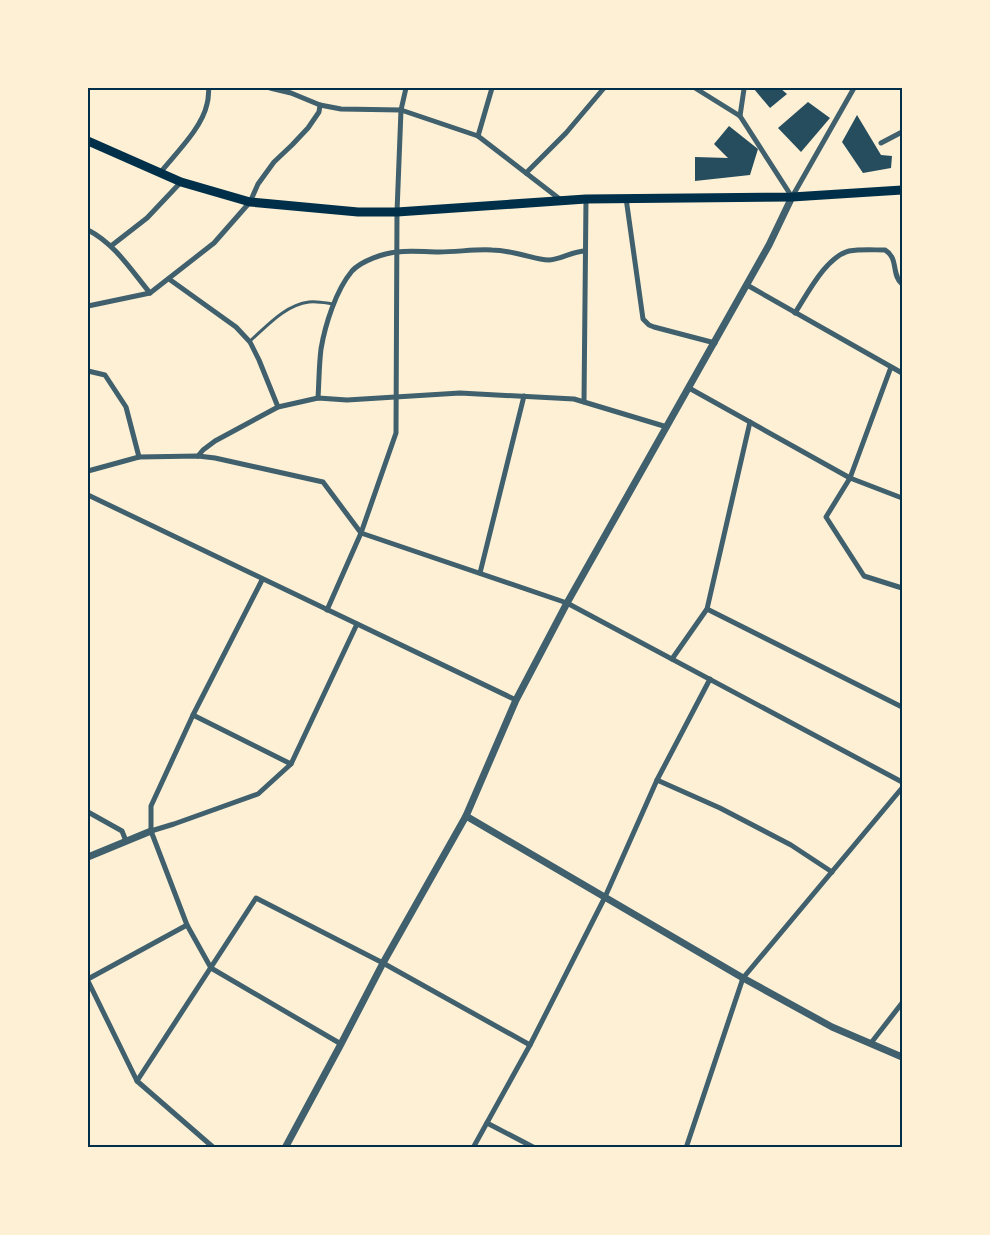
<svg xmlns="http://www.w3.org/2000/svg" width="990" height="1235" viewBox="0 0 990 1235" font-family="'Noto Sans',sans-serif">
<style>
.building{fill:#264d5e}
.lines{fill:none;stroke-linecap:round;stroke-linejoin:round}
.service{stroke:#3f606c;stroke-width:3}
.minor{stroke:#3f606c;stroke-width:5}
.tertiary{stroke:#3f606c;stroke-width:7}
.secondary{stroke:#003049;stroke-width:9}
.neatline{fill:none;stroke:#003049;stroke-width:2}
</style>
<rect width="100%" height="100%" fill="#fdf0d5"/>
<g class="building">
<path d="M756,88H780L787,94L770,108L754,89Z"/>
<path d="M808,102L830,118L801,152L778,128Z"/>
<path d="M857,115L881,155L892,156L891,168L863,173L842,142Z"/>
<path d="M729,126L758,149L750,175L695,181V157L728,158L714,144Z"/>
</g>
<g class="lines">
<path class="service" d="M250,341C267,326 285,305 309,302C317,301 326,303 333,304"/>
<g class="minor">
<path d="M270,88L291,93L320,105L341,109L401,110L478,136L561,200"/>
<path d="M695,88L740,116L792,197L854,88"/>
<path d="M740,116L744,89L743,88"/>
<path d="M478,136L492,88"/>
<path d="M881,143L902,132"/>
<path d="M160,173C176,153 202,128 207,104C209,98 208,93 209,88"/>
<path d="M526,173L566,133L604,88"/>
<path d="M626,198L643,319L649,325L654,327L715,343"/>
<path d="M88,230C115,244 131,270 150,293"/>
<path d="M111,246L147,218L181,182"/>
<path d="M169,279L236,327L250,342L259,360L278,407"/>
<path d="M747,285L902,373"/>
<path d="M88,306L150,293L214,243L250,202L258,184L274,162L292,145L308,128L319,112L320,105"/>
<path d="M795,313C808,293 826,257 849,251C861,249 873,250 885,250C899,258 891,275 902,284"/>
<path d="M891,367L850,478L826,517L864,576L902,588"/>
<path d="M88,371L105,375L126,407L139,457"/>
<path d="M689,388L850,478L902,498"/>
<path d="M318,398C319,382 319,365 321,349C325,325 336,290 352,271C361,261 384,253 397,252C411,250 425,252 439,252C457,252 475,249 492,250C501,250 510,252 519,254C529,256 538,260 549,260C562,259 573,251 585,251"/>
<path d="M584,402L586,199"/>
<path d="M198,456L203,450L215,441L278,407L318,398L347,400L460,393L574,399L667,427"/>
<path d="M88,471L139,457L198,456L215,458L323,482L361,533L567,603L902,782"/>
<path d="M88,495C230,564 373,632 516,700"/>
<path d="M480,573L524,396"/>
<path d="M262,580L193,715L151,806V831L187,925L211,968L341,1044"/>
<path d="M707,609L902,707"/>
<path d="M327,610L361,533L396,433L397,212L401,110L406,88"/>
<path d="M672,659L707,609L750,422"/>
<path d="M193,715L291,764"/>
<path d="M657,780L720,808L791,845L832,872"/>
<path d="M88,812L122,831L126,841"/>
<path d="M151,831L174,824L258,794L291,764L357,624"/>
<path d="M88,979L187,925"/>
<path d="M88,981L137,1081"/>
<path d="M871,1043L902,1003"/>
<path d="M487,1123L535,1148"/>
<path d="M214,1148L137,1081L256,898L383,963L530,1045"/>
<path d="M473,1148L530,1045L605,897L657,780L710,679"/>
<path d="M686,1148L743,978L902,788"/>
</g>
<g class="tertiary">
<path d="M466,816L743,978L832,1027L902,1057"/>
<path d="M88,857L151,831"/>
<path d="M285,1148L341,1044L383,963L466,816L516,700L567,603L769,245L792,197"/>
</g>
<path class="secondary" d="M88,141L181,182L250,202L358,212H397L586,199L792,197L902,190"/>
</g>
<rect width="990" height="1235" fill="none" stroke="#fdf0d5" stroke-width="178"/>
<rect x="89" y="89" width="812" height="1057" class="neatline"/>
</svg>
